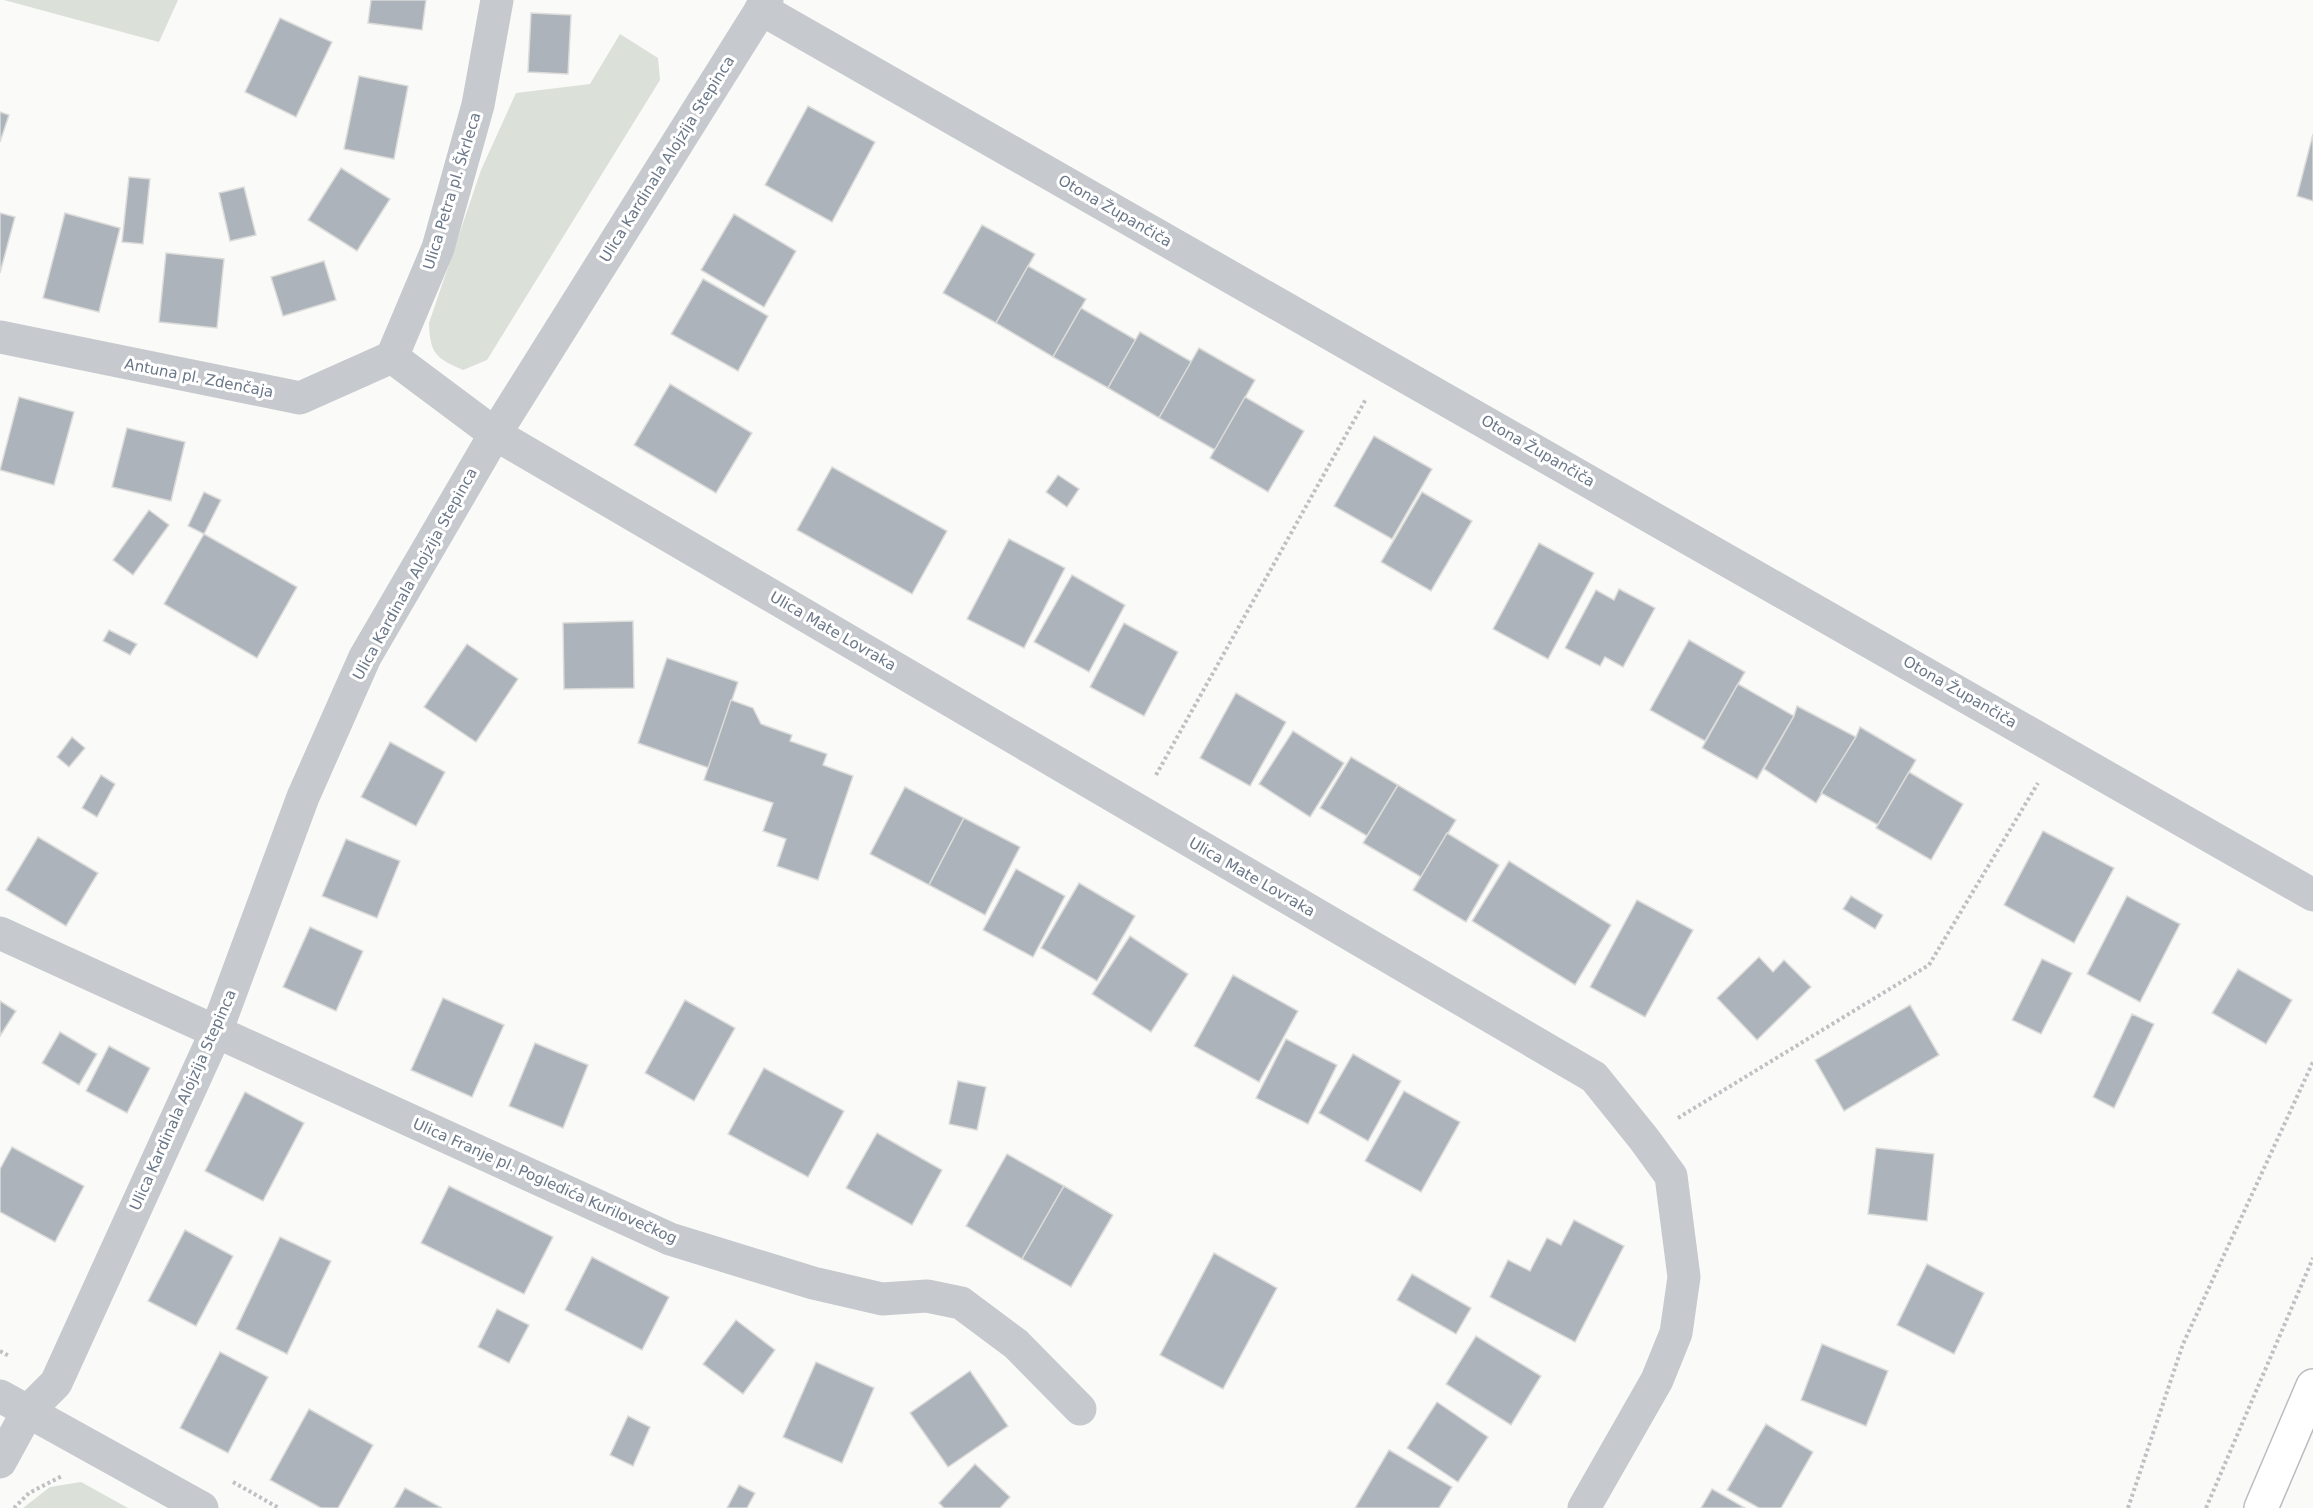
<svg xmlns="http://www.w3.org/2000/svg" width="2313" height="1508" viewBox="0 0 2313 1508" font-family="'DejaVu Sans',sans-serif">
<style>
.green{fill:#dbe1d9}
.building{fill:#adb3ba;stroke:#dcdcda;stroke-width:1.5}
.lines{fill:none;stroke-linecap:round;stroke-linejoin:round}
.major-casing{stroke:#b9bdc1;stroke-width:36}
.path{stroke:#bec0c3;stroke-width:4;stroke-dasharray:3 3;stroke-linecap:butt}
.minor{stroke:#c6c9cd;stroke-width:33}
.major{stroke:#fff;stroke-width:33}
.labels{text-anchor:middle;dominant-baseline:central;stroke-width:6;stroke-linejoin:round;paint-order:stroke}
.street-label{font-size:15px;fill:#6a7788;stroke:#fff}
</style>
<rect width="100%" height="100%" fill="#fafaf8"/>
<g class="green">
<path d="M4,0H178L159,42Z"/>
<path d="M620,34L658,58L660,80L487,360L463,370C435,358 430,353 429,323L481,170L516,93L590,84Z"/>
<path d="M81,1482L128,1508H23L50,1487Z"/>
</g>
<g class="building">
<path d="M371,0H426L422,30L368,23Z"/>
<path d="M531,13L571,15L568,74L528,72Z"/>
<path d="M280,18L332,42L296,117L245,92Z"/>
<path d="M359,76L408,86L394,159L344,149Z"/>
<path d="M808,106L875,142L832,222L765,185Z"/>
<path d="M0,112L9,115L0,142Z"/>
<path d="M2313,134V201L2297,196Z"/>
<path d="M341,168L390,199L357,251L308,220Z"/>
<path d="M129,177L150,179L143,244L122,242Z"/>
<path d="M244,187L256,235L230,241L219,193Z"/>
<path d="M0,213L15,217L0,273Z"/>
<path d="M65,213L120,228L99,312L43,298Z"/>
<path d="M734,214L796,251L764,307L701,270Z"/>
<path d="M982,225L1035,254L996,323L943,293Z"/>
<path d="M166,253L224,259L217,328L159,322Z"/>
<path d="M324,261L336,300L283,316L271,277Z"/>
<path d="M1028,266L1086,299L1053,357L996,323Z"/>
<path d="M703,279L768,316L738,371L671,334Z"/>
<path d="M1081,308L1136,340L1108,388L1053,357Z"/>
<path d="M1140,332L1192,362L1159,418L1108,388Z"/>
<path d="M1199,348L1255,380L1215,450L1159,418Z"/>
<path d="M670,384L752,433L716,493L634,445Z"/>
<path d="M19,397L74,412L54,485L0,470Z"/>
<path d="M1245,397L1304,431L1268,492L1210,458Z"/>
<path d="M127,428L185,442L171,501L112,487Z"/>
<path d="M1374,436L1432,469L1392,539L1334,506Z"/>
<path d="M832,467L947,531L912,594L797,530Z"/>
<path d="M1058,475L1079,489L1067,507L1046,492Z"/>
<path d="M204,492L221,500L204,534L188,526Z"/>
<path d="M1422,492L1472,521L1431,591L1381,562Z"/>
<path d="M149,510L169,525L133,575L113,560Z"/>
<path d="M204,534L297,587L257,658L164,604Z"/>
<path d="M1009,539L1065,568L1024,648L967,619Z"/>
<path d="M1539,543L1594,573L1548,659L1493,629Z"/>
<path d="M1072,575L1125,605L1089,672L1034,642Z"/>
<path d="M1619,589L1655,608L1623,667L1605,657L1600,666L1565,648L1596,590L1614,600Z"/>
<path d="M633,621L634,688L564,689L563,623Z"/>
<path d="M1124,623L1178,652L1144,716L1090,687Z"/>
<path d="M109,630L137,644L130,655L103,641Z"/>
<path d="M1689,640L1745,672L1705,741L1650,710Z"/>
<path d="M467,644L518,679L476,742L424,707Z"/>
<path d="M667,658L738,682L709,768L638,743Z"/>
<path d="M1738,684L1794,716L1757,779L1702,748Z"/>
<path d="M1236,693L1286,722L1250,786L1200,758Z"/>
<path d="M731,700L753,708L761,724L792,735L790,741L827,754L823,765L853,776L818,880L777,866L786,839L763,831L773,803L704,780Z"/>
<path d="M1797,706L1856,737L1816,803L1764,769L1794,716Z"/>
<path d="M1860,727L1916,760L1878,825L1821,793L1856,737Z"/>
<path d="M1293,731L1344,763L1310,817L1259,784Z"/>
<path d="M72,737L85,748L69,767L57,757Z"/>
<path d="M390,742L445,772L416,826L361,797Z"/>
<path d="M1351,757L1398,785L1367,836L1320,808Z"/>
<path d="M1909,772L1963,804L1931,860L1876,828Z"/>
<path d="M101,775L115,784L97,817L82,808Z"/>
<path d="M1398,785L1456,820L1421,877L1363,843Z"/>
<path d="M905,787L964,818L929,885L870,854Z"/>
<path d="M964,818L1020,847L985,915L929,885Z"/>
<path d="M2043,831L2114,868L2074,943L2004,905Z"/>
<path d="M1447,833L1499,865L1466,922L1413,890Z"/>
<path d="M38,837L98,873L66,926L6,890Z"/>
<path d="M346,839L400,861L377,918L322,896Z"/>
<path d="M1509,861L1611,925L1575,985L1472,921Z"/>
<path d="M1016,869L1065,896L1033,957L983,930Z"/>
<path d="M1079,883L1135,916L1097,981L1041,948Z"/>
<path d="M1851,896L1883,915L1875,929L1843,909Z"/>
<path d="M2127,896L2180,924L2140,1002L2087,974Z"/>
<path d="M1637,900L1693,930L1645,1017L1590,987Z"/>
<path d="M310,927L363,951L336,1011L283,987Z"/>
<path d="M1130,936L1188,974L1151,1032L1092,994Z"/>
<path d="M1759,957L1773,972L1784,960L1811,987L1757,1040L1717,998Z"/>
<path d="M2042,959L2072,973L2041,1034L2012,1020Z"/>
<path d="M2238,969L2292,1000L2266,1044L2212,1013Z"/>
<path d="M1233,975L1298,1011L1259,1082L1194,1046Z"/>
<path d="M443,998L504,1025L472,1097L411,1070Z"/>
<path d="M685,1000L735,1028L694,1101L645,1073Z"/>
<path d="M0,1001L16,1011L0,1036Z"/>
<path d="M1910,1005L1939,1055L1844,1111L1815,1060Z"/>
<path d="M2132,1014L2154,1024L2114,1108L2093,1097Z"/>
<path d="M60,1032L97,1054L79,1085L42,1063Z"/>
<path d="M1286,1039L1337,1065L1308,1124L1256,1098Z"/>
<path d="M535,1043L588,1065L563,1128L509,1106Z"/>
<path d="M109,1046L150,1068L127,1113L86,1091Z"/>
<path d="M1353,1054L1401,1081L1368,1141L1319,1113Z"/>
<path d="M764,1068L844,1111L808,1177L728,1134Z"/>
<path d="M958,1081L986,1087L977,1130L949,1124Z"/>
<path d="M1404,1091L1460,1122L1421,1192L1365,1161Z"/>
<path d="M245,1092L304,1123L263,1201L205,1171Z"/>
<path d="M877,1133L942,1170L912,1225L846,1188Z"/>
<path d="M12,1147L84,1186L55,1242L0,1212V1169Z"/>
<path d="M1876,1148L1934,1154L1927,1221L1868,1214Z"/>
<path d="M1007,1154L1064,1186L1022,1259L966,1226Z"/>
<path d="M449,1186L553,1237L524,1294L421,1243Z"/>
<path d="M1064,1186L1113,1215L1071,1287L1022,1259Z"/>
<path d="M1574,1220L1624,1246L1575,1342L1490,1297L1508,1260L1530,1271L1547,1238L1561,1245Z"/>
<path d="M185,1230L233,1256L196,1326L148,1301Z"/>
<path d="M280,1237L331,1261L287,1354L236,1329Z"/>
<path d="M1214,1253L1277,1288L1223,1389L1160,1355Z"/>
<path d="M592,1257L669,1297L642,1350L565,1310Z"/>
<path d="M1927,1264L1984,1293L1954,1354L1897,1325Z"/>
<path d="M1412,1274L1471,1308L1456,1334L1397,1300Z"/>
<path d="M497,1309L529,1325L509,1363L478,1347Z"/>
<path d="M736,1320L775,1350L743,1394L703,1364Z"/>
<path d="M1476,1336L1541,1376L1511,1425L1446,1384Z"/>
<path d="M1822,1344L1888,1371L1866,1426L1801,1400Z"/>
<path d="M220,1352L268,1377L228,1453L180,1428Z"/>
<path d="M816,1362L874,1388L842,1463L783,1437Z"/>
<path d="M970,1371L1008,1426L948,1467L910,1413Z"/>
<path d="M1437,1402L1488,1437L1458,1482L1407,1448Z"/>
<path d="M309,1409L373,1445L338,1508H321L270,1480Z"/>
<path d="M628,1416L650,1427L633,1466L610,1455Z"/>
<path d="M1766,1424L1813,1452L1781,1508H1759L1727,1490Z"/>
<path d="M1389,1450L1452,1487L1439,1508H1355Z"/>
<path d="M975,1464L1010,1497L1000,1508H944L939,1503Z"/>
<path d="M739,1485L755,1493L747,1508H727Z"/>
<path d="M405,1488L442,1508H394Z"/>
<path d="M1712,1489L1745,1508H1701Z"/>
</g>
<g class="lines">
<g class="major-casing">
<path id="major" d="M2261,1508L2313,1386"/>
</g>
<g class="path">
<path d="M1156,775L1366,399"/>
<path d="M1678,1118L1929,965L2038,783"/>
<path d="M0,1351L9,1356"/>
<path d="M233,1482L279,1508"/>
<path d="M14,1508L29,1493L62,1476"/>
<path d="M2128,1508L2183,1344L2313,1062"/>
<path d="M2206,1508L2313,1258"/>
</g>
<g class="minor">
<path d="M497,0L478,105L438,248L392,357L495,434L1594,1077L1644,1139L1671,1176L1684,1277L1676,1333L1657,1380L1584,1508"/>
<path d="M761,9L2313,895"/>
<path d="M0,337L300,398L392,357"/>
<path d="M0,933L670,1239L813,1283L882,1299L927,1296L961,1303L1016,1344L1080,1409"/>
<path d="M0,1396L202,1508"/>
<path d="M0,1462L28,1411L56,1383L216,1032L303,797L365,657L495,434L767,0"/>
</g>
<use href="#major" class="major"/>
</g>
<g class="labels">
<g class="street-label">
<text transform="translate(667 159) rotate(-58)">Ulica Kardinala Alojzija Stepinca</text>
<text transform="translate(452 191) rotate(-73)">Ulica Petra pl. Škrleca</text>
<text transform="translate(1115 211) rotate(30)">Otona Župančiča</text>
<text transform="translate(199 378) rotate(11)">Antuna pl. Zdenčaja</text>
<text transform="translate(1538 451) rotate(30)">Otona Župančiča</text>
<text transform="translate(415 574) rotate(-61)">Ulica Kardinala Alojzija Stepinca</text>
<text transform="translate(833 631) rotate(30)">Ulica Mate Lovraka</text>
<text transform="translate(1960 692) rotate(30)">Otona Župančiča</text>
<text transform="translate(1252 877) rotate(30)">Ulica Mate Lovraka</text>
<text transform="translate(183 1100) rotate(-66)">Ulica Kardinala Alojzija Stepinca</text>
<text transform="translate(545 1181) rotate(24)">Ulica Franje pl. Pogledića Kurilovečkog</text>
</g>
</g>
</svg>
